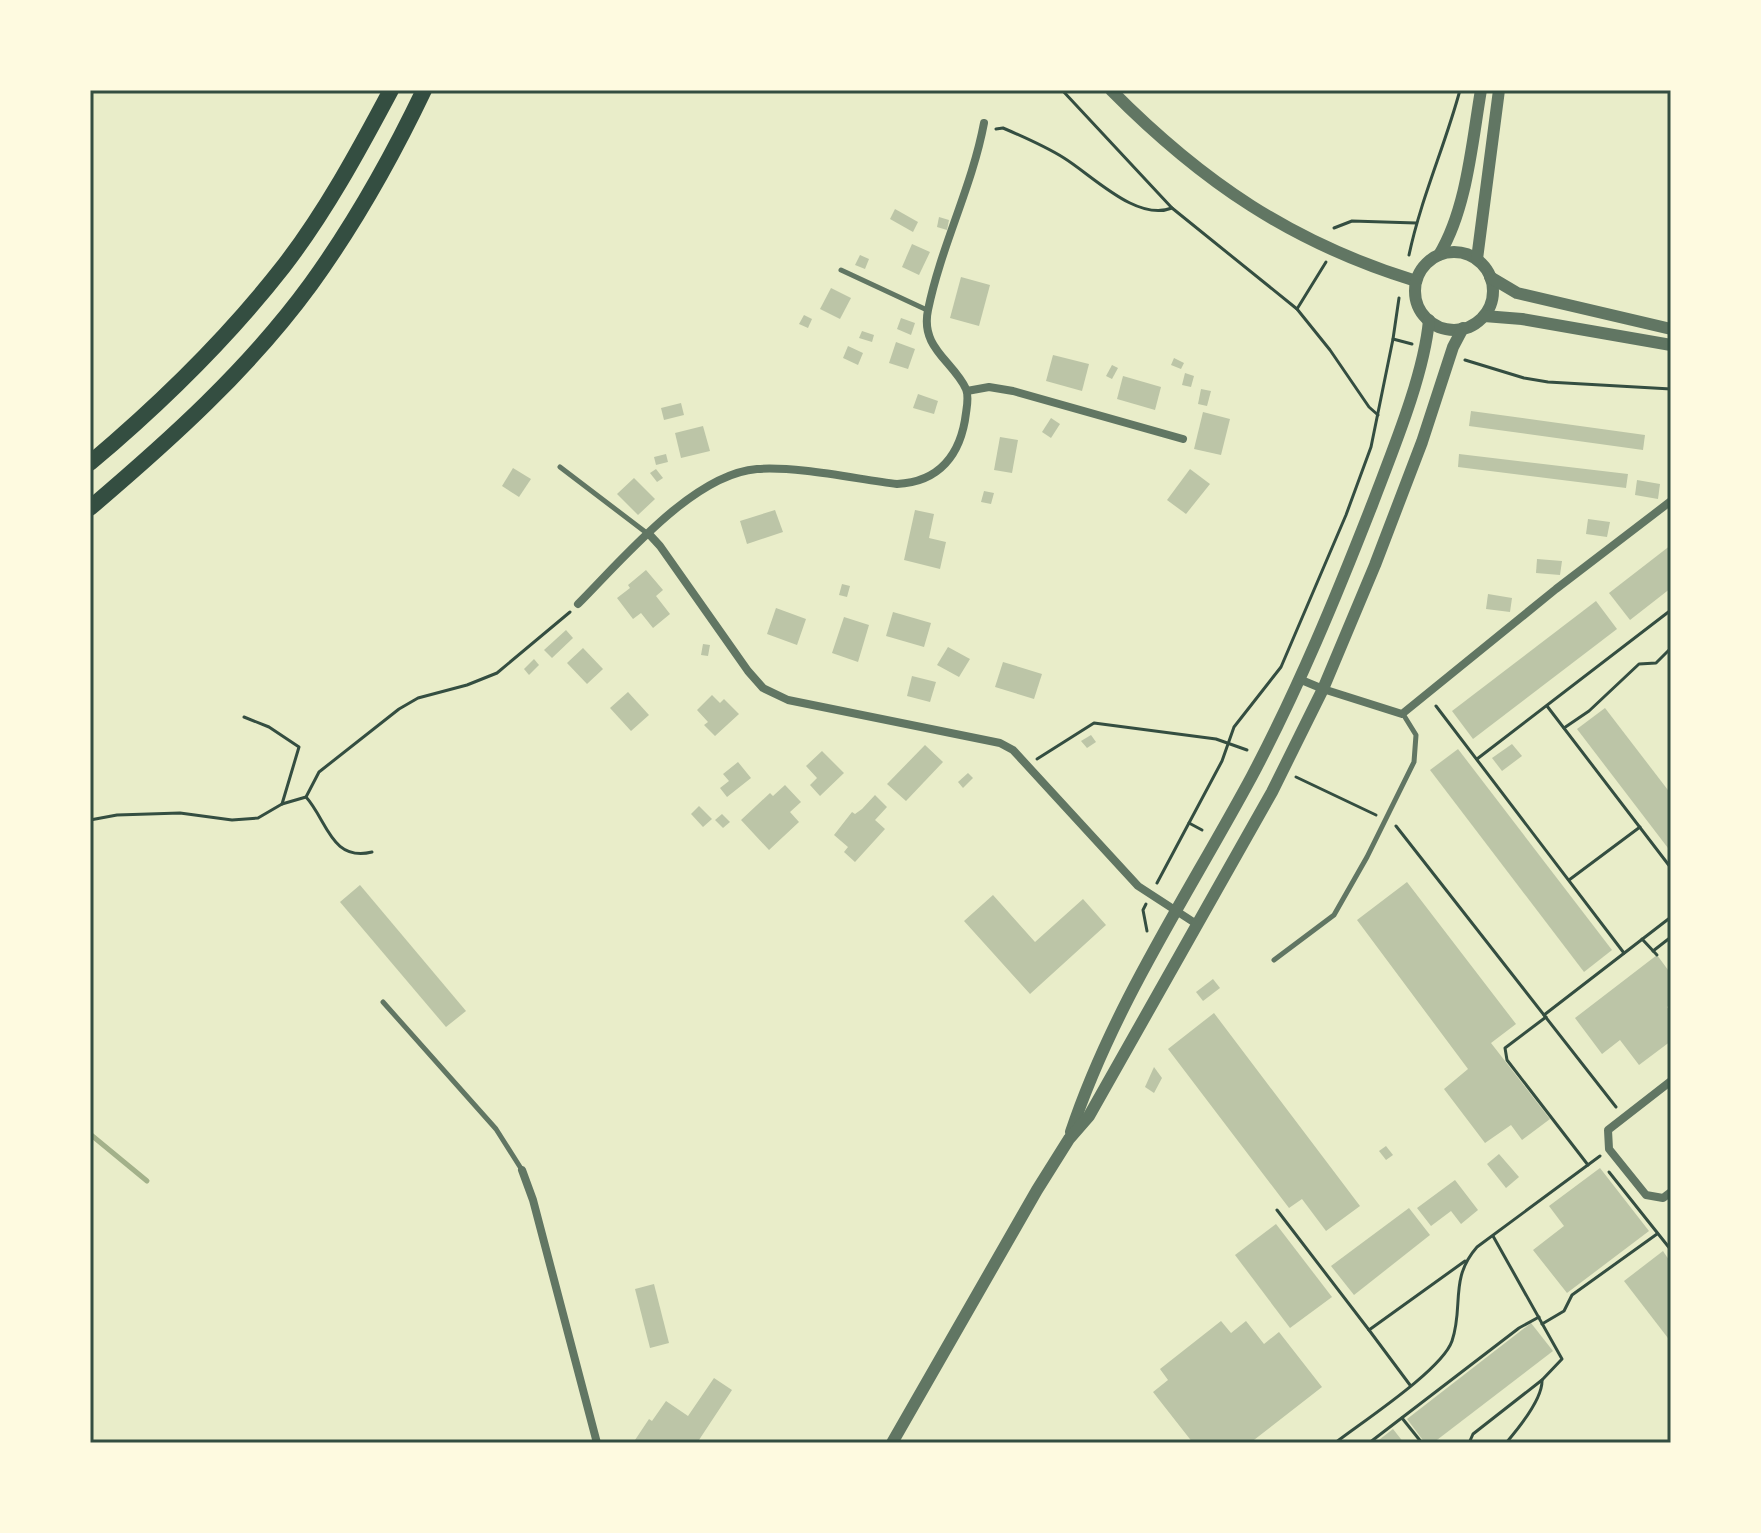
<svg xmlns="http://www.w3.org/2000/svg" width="1761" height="1533" viewBox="0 0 1761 1533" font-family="Quicksand,sans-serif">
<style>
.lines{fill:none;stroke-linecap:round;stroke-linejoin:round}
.stream{stroke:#a3b18a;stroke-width:5}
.building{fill:#bcc5a7}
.path{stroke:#344e41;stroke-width:3}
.service{stroke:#617663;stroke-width:5}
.minor{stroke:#617663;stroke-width:8}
.tertiary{stroke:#617663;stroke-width:12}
.trunk{stroke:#344e41;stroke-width:16}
.neatline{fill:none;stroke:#344e41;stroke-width:3}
</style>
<rect width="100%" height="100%" fill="#e9edc9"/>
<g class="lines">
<path class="stream" d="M90,1134L147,1181"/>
</g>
<g class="building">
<path d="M895,209L918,222L913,232L890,219Z"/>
<path d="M939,217L949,220L947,230L937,227Z"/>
<path d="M912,244L930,252L919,275L902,267Z"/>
<path d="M860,255L869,259L865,269L855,265Z"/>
<path d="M961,277L990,285L979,326L950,318Z"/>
<path d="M831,288L851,298L840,319L820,309Z"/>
<path d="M804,315L812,319L808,328L799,324Z"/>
<path d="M901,318L915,323L911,335L897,329Z"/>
<path d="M862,331L874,335L872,342L859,338Z"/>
<path d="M896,342L915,349L908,369L889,363Z"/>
<path d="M848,346L863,353L858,365L843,358Z"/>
<path d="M1053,355L1089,364L1082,391L1046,381Z"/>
<path d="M1174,358L1184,363L1181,369L1171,365Z"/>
<path d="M1112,365L1118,368L1112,379L1106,376Z"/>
<path d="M1185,373L1194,376L1191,387L1182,385Z"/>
<path d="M1123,376L1161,387L1155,410L1117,399Z"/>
<path d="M1201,389L1211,391L1207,406L1198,404Z"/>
<path d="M918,394L938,401L934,414L913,408Z"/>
<path d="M681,403L684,415L664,420L661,408Z"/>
<path d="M1471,411L1645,435L1643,450L1469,426Z"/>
<path d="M1203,412L1230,419L1221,455L1194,449Z"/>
<path d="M1051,418L1060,424L1051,438L1042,432Z"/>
<path d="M703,426L710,451L681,458L675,433Z"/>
<path d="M1000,437L1018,440L1012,473L994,470Z"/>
<path d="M666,454L668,462L656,465L654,457Z"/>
<path d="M1459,454L1628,474L1626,488L1458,467Z"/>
<path d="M513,468L531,479L519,497L502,486Z"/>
<path d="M656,469L663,478L657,482L650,473Z"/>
<path d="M1190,469L1210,484L1186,514L1167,500Z"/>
<path d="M634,478L655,499L638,515L617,494Z"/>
<path d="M1637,480L1660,484L1658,499L1635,495Z"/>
<path d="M984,491L994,493L991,504L981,502Z"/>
<path d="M775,510L783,532L747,544L740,521Z"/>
<path d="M915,510L934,514L929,538L946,542L940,569L904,560Z"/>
<path d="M1588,519L1610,522L1607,537L1586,534Z"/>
<path d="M1671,545V588L1630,620L1609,593Z"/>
<path d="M1537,559L1562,561L1560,575L1536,573Z"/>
<path d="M646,570L663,590L656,596L670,614L653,628L641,613L633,619L617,598L630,588L628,585Z"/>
<path d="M842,584L850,586L847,597L839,595Z"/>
<path d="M1488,594L1512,598L1510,612L1486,609Z"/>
<path d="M1596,601L1617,629L1473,739L1452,711Z"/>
<path d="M776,608L806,619L797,645L767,634Z"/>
<path d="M893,612L931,623L924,647L886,636Z"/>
<path d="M844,617L869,625L858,662L832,653Z"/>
<path d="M566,630L573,638L552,658L544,650Z"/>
<path d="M703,644L710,645L708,656L701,655Z"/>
<path d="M948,647L970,659L959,677L937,665Z"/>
<path d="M583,648L603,669L587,684L567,663Z"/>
<path d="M534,659L539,665L529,675L524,669Z"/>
<path d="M1003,662L1042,674L1034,699L995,687Z"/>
<path d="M912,676L936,682L930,702L907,696Z"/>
<path d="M628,692L649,715L631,731L610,708Z"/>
<path d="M712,695L720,703L724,699L739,714L715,736L704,725L708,722L697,710Z"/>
<path d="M1605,708L1671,794V852L1577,729Z"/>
<path d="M1091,735L1096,742L1087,748L1081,741Z"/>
<path d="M1512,744L1522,756L1502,771L1492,758Z"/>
<path d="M925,745L943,762L906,801L887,784Z"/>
<path d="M1458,749L1612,950L1584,972L1430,770Z"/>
<path d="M822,751L844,773L820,796L810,785L817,778L806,766Z"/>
<path d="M738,762L751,778L727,797L720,788L729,781L723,774Z"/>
<path d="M968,773L973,778L963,788L958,782Z"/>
<path d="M785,785L801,802L790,812L799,822L769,850L741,820L770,793L773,796Z"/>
<path d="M875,795L887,807L875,820L885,829L855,862L844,852L848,847L834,835L852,812L855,814L862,809Z"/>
<path d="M699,806L712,819L703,827L691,814Z"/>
<path d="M722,814L730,822L723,828L715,820Z"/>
<path d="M1407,882L1516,1024L1491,1043L1550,1119L1522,1140L1511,1125L1485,1143L1444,1089L1468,1069L1357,920Z"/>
<path d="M360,885L466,1011L446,1027L340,902Z"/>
<path d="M993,895L1035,942L1083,899L1106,925L1030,994L964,921Z"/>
<path d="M1657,955L1671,974V1004L1667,1007L1671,1013V1041L1639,1065L1620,1040L1602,1054L1575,1018Z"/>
<path d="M1213,979L1220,988L1203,1001L1196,992Z"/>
<path d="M1214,1013L1360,1206L1326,1231L1302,1199L1289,1208L1168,1049Z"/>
<path d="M1154,1067L1162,1078L1154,1093L1145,1087Z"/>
<path d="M1386,1146L1393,1155L1386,1160L1379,1151Z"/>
<path d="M1499,1154L1519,1177L1506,1188L1487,1164Z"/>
<path d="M1600,1168L1649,1231L1567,1293L1533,1250L1564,1226L1549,1206Z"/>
<path d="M1455,1180L1478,1210L1461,1224L1451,1211L1431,1226L1417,1208Z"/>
<path d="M1409,1208L1430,1235L1354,1295L1331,1266Z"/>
<path d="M1276,1224L1332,1297L1290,1328L1235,1255Z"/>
<path d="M1663,1251L1671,1263V1342L1624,1281Z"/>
<path d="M654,1284L669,1343L650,1348L635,1289Z"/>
<path d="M1221,1321L1231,1333L1246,1321L1264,1344L1279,1332L1322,1387L1250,1443H1193L1153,1392L1168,1380L1160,1369Z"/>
<path d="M1531,1323L1553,1351L1433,1443H1425L1407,1419Z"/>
<path d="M714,1378L732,1390L697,1443H633L649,1419L652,1421L666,1401L688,1416Z"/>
<path d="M1393,1429L1404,1443H1375Z"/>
</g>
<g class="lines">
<g class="path">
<path d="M1062,90L1172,208L1297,309L1330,350L1369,407L1378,415"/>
<path d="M996,129L1003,128C1024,137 1045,146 1064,158C1093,176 1137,222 1172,208"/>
<path d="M1334,228L1352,221L1416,223"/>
<path d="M1409,255C1421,198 1445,146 1460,90"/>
<path d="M1297,309L1326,262"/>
<path d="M1393,339L1412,344"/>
<path d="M1465,360L1524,378L1548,382L1671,389"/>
<path d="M1436,706L1624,953"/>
<path d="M1547,706L1671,868"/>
<path d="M244,717L269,727L299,747L282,804"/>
<path d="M1564,728L1589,711L1639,664L1656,663L1671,648"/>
<path d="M1037,759L1094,723L1216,739L1247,750"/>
<path d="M1477,759L1671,610"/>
<path d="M1296,777L1376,815"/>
<path d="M306,797C327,820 331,862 372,852"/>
<path d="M90,820L117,815L180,813L232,820L258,818L282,804L306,797L319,772L399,709L418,698L467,685L497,673L570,612"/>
<path d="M1189,823L1202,830"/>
<path d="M1396,826L1616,1107"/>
<path d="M1569,880L1640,827"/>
<path d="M1157,883L1222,761L1234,727L1281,667L1346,515L1371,447L1393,339L1399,298"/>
<path d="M1146,904L1143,910L1147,931"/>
<path d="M1642,939L1657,955"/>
<path d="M1653,951L1671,937"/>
<path d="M1544,1015L1671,917"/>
<path d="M1546,1017L1505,1048L1507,1060L1588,1165"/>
<path d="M1609,1172L1671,1250"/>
<path d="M1277,1210L1369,1330"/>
<path d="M1542,1324L1564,1311L1572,1295L1657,1234"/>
<path d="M1410,1385L1369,1330L1465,1261"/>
<path d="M1402,1418L1422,1443"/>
<path d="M1335,1443C1362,1422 1442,1370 1452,1341C1464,1306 1449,1279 1477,1247L1600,1156"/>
<path d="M1369,1443L1519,1328L1539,1317"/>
<path d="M1469,1443L1473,1434L1542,1380L1562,1359L1493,1236"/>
<path d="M1506,1443C1518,1429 1543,1399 1542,1380"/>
</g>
<g class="service">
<path d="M841,270L927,310"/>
<path d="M560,467L648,534"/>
<path d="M1274,960L1334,915L1367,857L1414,762L1416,735L1403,714"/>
<path d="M383,1002L496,1129L522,1170"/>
</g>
<g class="minor">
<path d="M967,391L989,387L1013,391L1183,439"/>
<path d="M649,534L660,546L748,671L763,688L788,700L1000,743L1013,750L1138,886L1198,925"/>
<path d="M578,604C622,560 693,474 757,469C797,466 856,479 897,484C939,482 961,455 966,413C967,406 969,396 966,389C953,361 920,348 928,310C941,246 972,187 984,123"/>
<path d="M1299,679L1323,689L1402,714L1556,589L1671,501"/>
<path d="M1671,1081L1608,1130L1609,1149L1646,1195L1663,1198L1671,1192"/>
<path d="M522,1170L533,1200L597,1443"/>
</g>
<g class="tertiary">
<path d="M1111,90C1202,182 1292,243 1416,281"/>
<circle cx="1454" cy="291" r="39"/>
<path d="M1439,255C1467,209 1472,142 1481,90"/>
<path d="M1477,259L1499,90"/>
<path d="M1490,277L1517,293L1671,329"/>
<path d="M1484,316L1522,319L1671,345"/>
<path d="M1071,1132C1113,1006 1189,893 1252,776C1298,689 1336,597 1372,505C1392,452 1424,376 1429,320"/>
<path d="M892,1443L1037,1190L1069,1139L1089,1116L1272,792L1323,689L1375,565L1422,442L1453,347L1463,328"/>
</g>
<g class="trunk">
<path d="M90,463C160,404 226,340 283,267C325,213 359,150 391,90"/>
<path d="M90,508C170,440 249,369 311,284C355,223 392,157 424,90"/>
</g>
</g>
<rect width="1761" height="1533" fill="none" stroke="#fefae0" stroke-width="184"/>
<rect x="92" y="92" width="1577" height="1349" class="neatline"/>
</svg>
